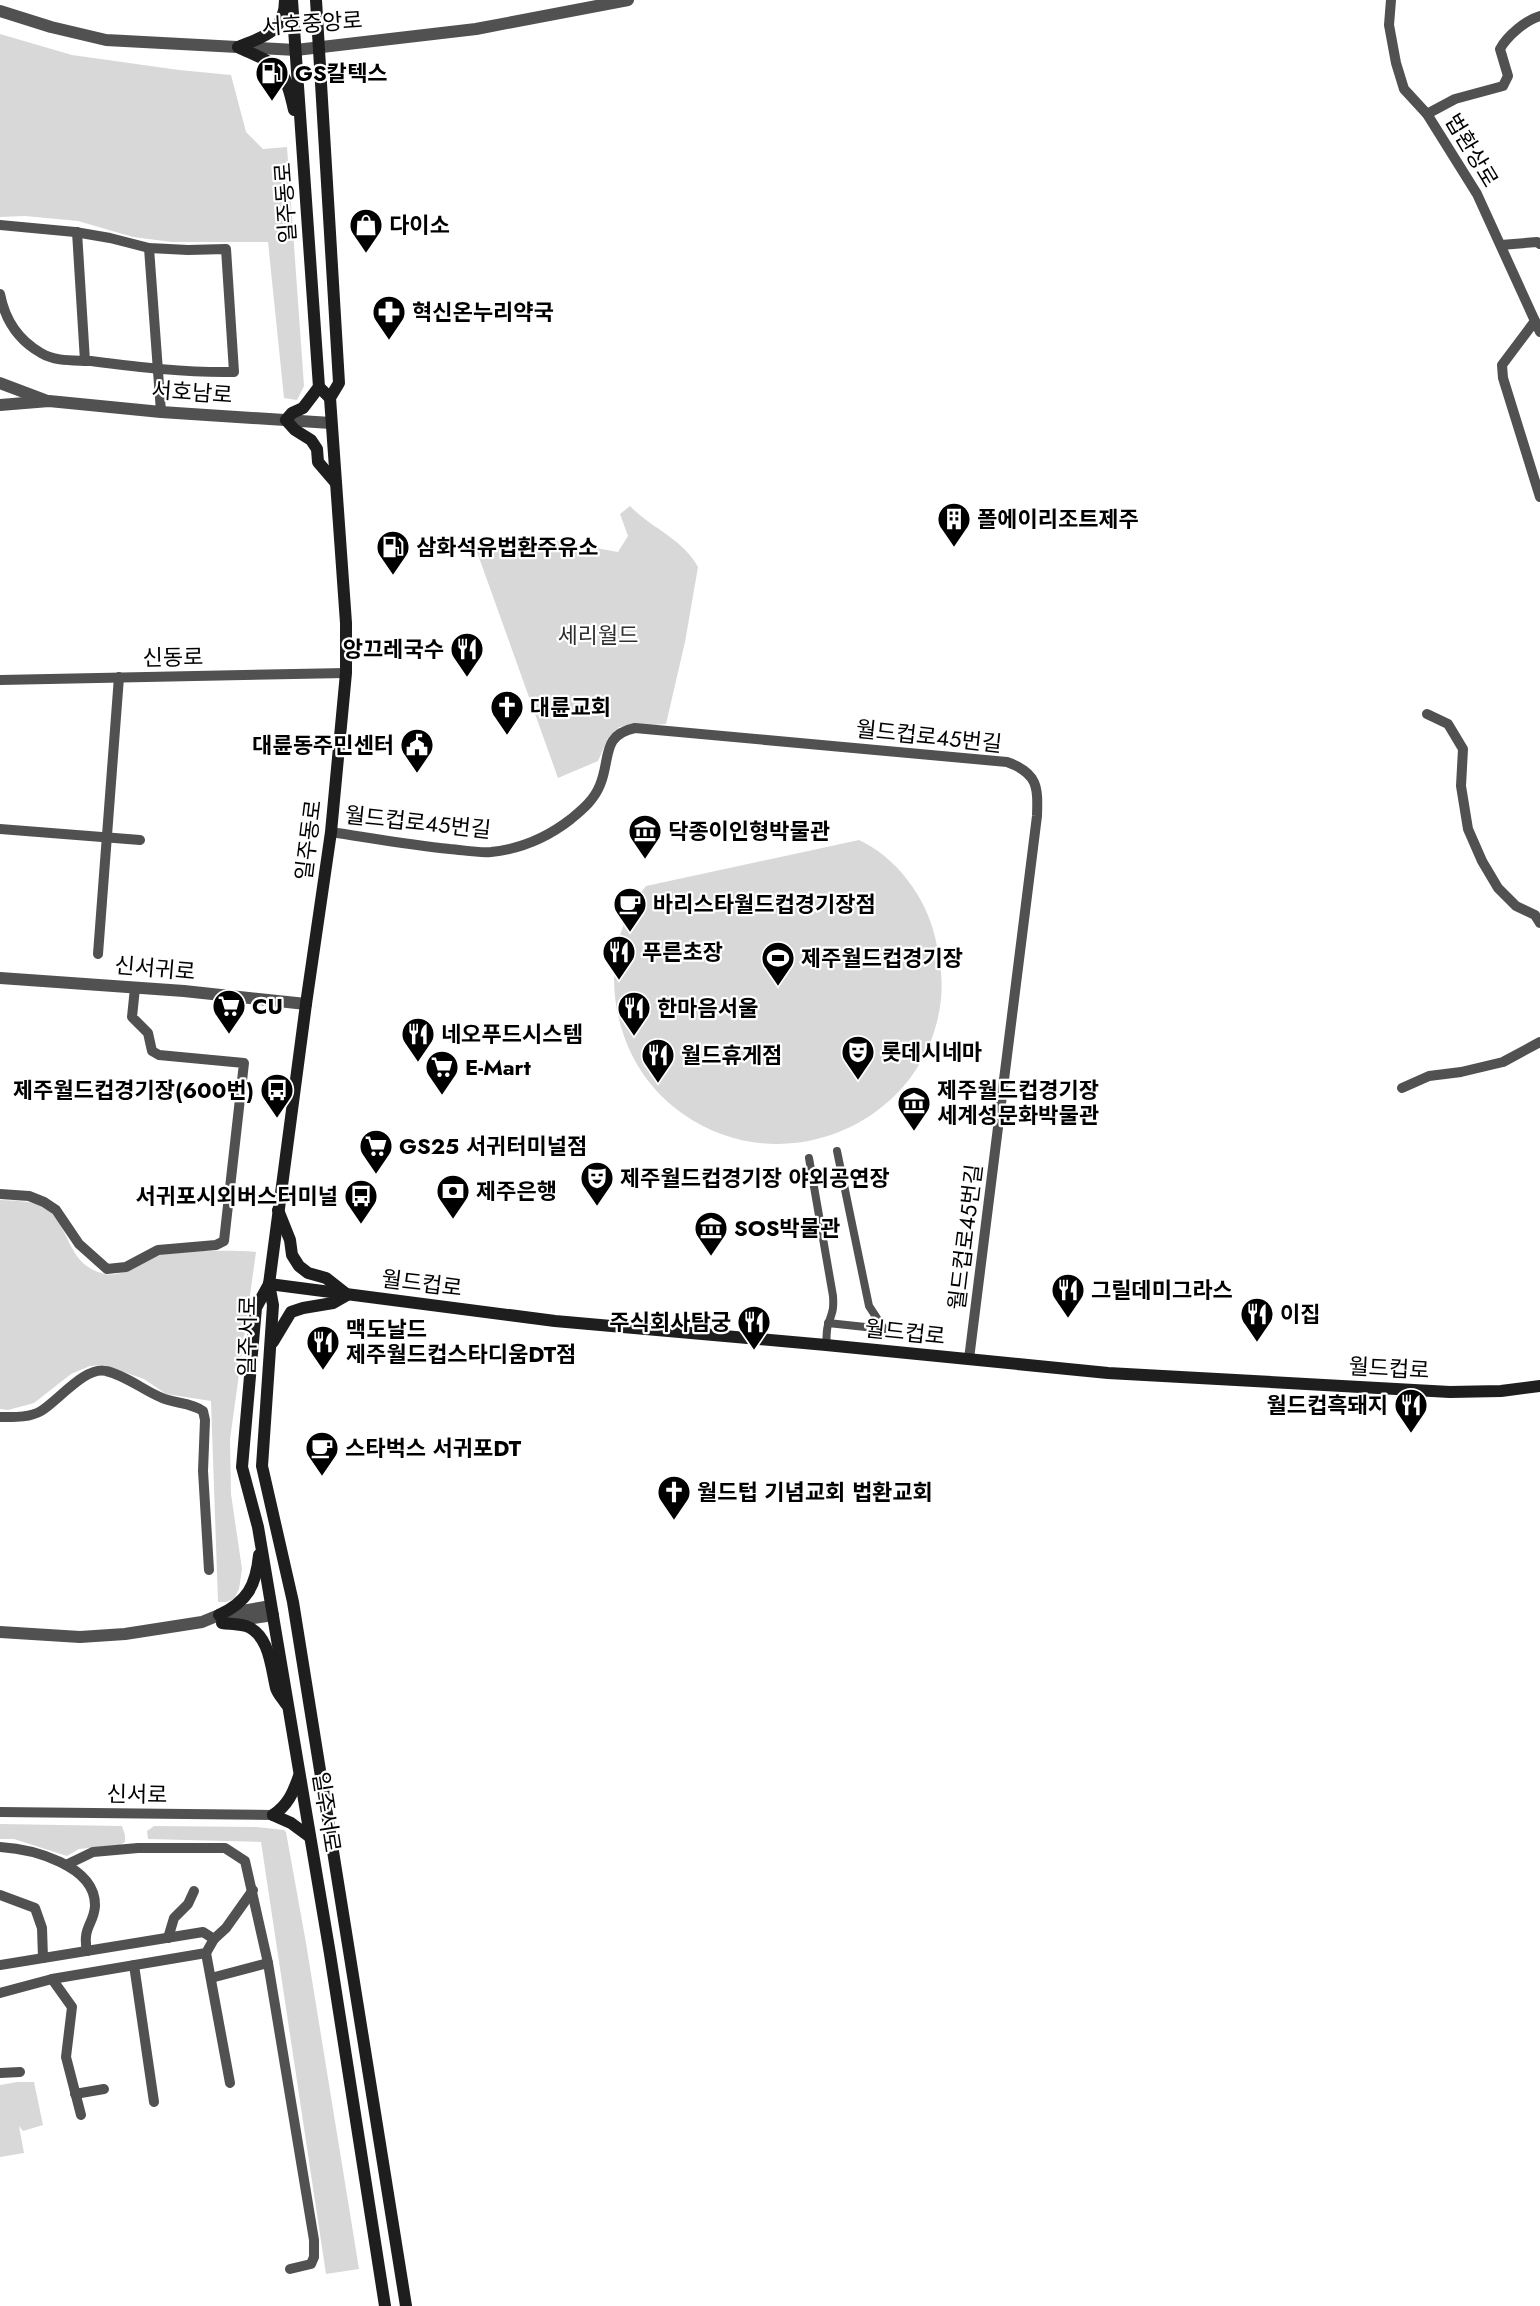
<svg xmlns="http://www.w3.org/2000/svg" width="1540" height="2306" viewBox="0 0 1540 2306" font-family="Jost,'Noto Sans KR',sans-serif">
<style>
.green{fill:#d8d8d8}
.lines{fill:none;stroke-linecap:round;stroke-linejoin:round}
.pedestrian{stroke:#515151;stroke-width:8}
.minor{stroke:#515151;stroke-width:10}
.tertiary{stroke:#515151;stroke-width:12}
.secondary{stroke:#1e1e1e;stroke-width:12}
.labels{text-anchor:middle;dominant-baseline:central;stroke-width:4.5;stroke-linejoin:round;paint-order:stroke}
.street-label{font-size:22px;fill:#000;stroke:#fff}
.poi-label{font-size:22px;font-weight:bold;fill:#000;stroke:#fff;text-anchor:start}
.park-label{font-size:22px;fill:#2f2f2f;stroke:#fff}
</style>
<rect width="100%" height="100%" fill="#fff"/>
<g class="green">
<path d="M0,34L72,55L179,70L231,75L246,132L263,149L287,147L304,386L297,400L284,398L268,242H172L133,237L78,221L25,216L0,217Z"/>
<path d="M630,506C651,528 683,539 698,567L685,642L666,724L619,727L608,738L598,761L558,778L477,552L480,549L558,541L618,552L628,536L620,514Z"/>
<path d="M859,840C896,857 926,897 935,937C940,957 943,978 941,999C928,1123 783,1185 683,1114C656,1095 635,1068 624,1036C606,986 612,927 646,886Z"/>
<path d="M0,1200C14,1201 33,1200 45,1208C72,1226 65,1265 105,1274C127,1278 139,1258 159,1254C166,1252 175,1253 182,1252C207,1251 231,1250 256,1252L230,1439L231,1494L242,1569L239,1589L234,1599L226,1602H218L211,1401L166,1394L144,1379L104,1365L90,1366L71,1374L34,1403L8,1410L0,1409Z"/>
<path d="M0,1824L122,1826L125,1835V1842L120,1845L79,1849L67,1856L14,1839H0Z"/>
<path d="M154,1826L256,1827L284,1830L286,1832L306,1943L359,2269L326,2274L261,1842L148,1839L147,1831Z"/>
<path d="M17,2082H34L43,2125L23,2131L19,2126L24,2153L0,2157V2085Z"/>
</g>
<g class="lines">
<g class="pedestrian">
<path d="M809,1158L833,1296C834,1311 832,1312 828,1325C826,1331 827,1339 826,1345"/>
<path d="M828,1323L884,1329L869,1306L837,1151"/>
</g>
<g class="minor">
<path d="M1391,0L1389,25L1396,63L1404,89L1427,114L1477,194L1540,332"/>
<path d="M1427,114L1455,99L1503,86L1508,76L1500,49C1507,36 1526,20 1540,16"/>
<path d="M0,225L75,232L110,238L149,248L188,250L226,249L234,372C186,373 138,367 91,361C74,360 56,362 41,353C18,340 5,320 0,294"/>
<path d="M77,232L85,361"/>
<path d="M1501,245L1537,242L1540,244"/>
<path d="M149,248L161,412"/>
<path d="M1535,321L1502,365L1503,378L1540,497"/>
<path d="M0,680L346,673"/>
<path d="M1427,714L1448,724L1463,749L1461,786L1468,829L1482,861L1498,888L1516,906L1535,915L1540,923"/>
<path d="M0,829L140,840"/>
<path d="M331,832C371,838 410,845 450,849C463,850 477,853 491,852C520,849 548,837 571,819C583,809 594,800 600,785C611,759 601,735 635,728L1007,762C1038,773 1038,787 1037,816L969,1359"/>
<path d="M98,954L119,677"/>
<path d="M1402,1088L1429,1076L1461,1072L1503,1062L1540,1042"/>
<path d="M0,1194L29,1196L44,1202L56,1210L79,1244L107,1269L126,1267L158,1250L216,1245L224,1241L244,1063L159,1055L152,1051L148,1033L132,1017L135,988"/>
<path d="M0,1417C13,1417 29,1418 41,1411C58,1401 85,1366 106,1371C125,1375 143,1390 160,1397C175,1404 190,1402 203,1411L205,1420L203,1471L209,1570"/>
<path d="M0,1812L273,1815"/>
<path d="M0,1847C32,1849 96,1865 95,1906C94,1924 82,1927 87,1951"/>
<path d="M66,1865L93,1852L138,1848H225L245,1861L268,1963L314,2240V2257L311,2264L290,2269"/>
<path d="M0,1895L35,1908L42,1928L43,1958"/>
<path d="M168,1938L174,1918L188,1904L194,1891"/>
<path d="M214,1939L226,1928L253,1890"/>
<path d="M206,1953L230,2083"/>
<path d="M0,1965L203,1932L214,1939L206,1953L52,1979L0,1993"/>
<path d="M134,1965L154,2102"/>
<path d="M211,1978L268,1963"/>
<path d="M52,1979L72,2007L66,2057L81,2115"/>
<path d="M0,2073L20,2072"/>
<path d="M75,2094L104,2089"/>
</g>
<g class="tertiary">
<path d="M0,11L51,27L106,40L296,50L476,29L628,0"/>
<path d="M0,383L45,400"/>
<path d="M0,405L49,401L161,412L331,423"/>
<path d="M0,978L184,991L306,1004"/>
<path d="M229,1622L273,1615"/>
<path d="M0,1632L80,1637L125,1634L202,1622L219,1615L271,1606"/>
</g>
<g class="secondary">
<path d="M285,0C285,32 263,37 238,47C280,67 284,64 294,110"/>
<path d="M292,0L319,387L330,398"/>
<path d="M316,0L339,383L330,398L346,623V673L331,832L306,1004L269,1284L273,1305L262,1466L293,1602L406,2306"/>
<path d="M319,387L303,408L292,413L286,420L295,430L311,440L317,449L318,462L336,483"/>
<path d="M278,1210L290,1240L292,1255L299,1266L308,1273L326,1278L345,1293"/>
<path d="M269,1284L555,1321L826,1345L1108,1373L1450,1392L1501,1391L1540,1386"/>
<path d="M269,1284L256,1308L242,1467L258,1527L330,1954L385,2306"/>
<path d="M273,1342L291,1312L303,1308L333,1303L347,1295"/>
<path d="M219,1615C247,1602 256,1586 259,1555"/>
<path d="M222,1623C230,1624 239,1624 246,1626C270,1635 271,1668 276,1688C278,1694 283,1699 286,1704"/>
<path d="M273,1815C288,1805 293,1793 299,1776"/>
<path d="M273,1815L291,1823L310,1837"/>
</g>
</g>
<defs>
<g id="fuel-pin" transform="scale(1.725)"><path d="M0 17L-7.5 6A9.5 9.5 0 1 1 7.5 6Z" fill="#000" stroke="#fff"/><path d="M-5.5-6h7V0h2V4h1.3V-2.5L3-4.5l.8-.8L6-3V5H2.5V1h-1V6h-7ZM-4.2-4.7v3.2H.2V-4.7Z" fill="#fff"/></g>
<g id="shop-pin" transform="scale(1.725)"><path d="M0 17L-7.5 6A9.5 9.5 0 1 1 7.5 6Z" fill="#000" stroke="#fff"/><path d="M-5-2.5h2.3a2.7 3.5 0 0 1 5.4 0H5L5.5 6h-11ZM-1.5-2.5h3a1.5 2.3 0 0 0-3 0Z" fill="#fff"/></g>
<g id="pharmacy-pin" transform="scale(1.725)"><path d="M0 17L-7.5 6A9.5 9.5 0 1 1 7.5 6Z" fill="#000" stroke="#fff"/><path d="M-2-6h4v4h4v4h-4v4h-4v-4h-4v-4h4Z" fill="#fff"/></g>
<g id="building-pin" transform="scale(1.725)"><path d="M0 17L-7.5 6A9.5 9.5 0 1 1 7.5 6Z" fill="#000" stroke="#fff"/><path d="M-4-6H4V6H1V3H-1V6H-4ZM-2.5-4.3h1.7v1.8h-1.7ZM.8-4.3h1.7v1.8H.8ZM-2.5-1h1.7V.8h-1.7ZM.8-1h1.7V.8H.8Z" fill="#fff"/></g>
<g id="restaurant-pin" transform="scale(1.725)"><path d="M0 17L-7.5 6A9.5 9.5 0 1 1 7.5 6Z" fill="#000" stroke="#fff"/><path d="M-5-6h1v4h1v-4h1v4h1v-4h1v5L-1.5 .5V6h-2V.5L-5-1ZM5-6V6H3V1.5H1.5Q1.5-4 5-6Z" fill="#fff"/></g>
<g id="church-pin" transform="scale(1.725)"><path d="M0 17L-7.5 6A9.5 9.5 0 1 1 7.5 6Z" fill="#000" stroke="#fff"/><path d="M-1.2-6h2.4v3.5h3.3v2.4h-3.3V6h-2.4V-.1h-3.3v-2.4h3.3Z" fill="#fff"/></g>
<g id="civic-pin" transform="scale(1.725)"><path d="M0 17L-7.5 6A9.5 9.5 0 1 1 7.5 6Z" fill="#000" stroke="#fff"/><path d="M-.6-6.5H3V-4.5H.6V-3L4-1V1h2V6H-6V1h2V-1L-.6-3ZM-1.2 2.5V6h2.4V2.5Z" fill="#fff"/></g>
<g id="museum-pin" transform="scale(1.725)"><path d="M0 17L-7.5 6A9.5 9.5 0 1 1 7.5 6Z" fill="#000" stroke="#fff"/><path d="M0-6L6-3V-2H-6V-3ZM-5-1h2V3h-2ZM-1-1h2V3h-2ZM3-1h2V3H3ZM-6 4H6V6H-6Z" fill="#fff"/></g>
<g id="cafe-pin" transform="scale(1.725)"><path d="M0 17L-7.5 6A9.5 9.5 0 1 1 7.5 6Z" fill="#000" stroke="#fff"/><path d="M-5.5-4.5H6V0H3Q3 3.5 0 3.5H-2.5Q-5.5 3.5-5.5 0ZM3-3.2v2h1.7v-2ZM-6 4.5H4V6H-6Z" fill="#fff"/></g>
<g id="stadium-pin" transform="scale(1.725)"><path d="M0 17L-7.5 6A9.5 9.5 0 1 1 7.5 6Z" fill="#000" stroke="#fff"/><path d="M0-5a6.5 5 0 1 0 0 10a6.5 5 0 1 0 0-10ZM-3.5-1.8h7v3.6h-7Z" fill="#fff"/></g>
<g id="supermarket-pin" transform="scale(1.725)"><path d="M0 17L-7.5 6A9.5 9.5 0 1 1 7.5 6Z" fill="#000" stroke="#fff"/><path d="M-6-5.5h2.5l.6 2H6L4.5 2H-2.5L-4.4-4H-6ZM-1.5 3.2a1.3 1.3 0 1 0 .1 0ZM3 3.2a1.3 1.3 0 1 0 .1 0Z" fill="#fff"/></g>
<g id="theatre-pin" transform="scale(1.725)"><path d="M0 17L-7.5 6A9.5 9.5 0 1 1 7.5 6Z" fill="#000" stroke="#fff"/><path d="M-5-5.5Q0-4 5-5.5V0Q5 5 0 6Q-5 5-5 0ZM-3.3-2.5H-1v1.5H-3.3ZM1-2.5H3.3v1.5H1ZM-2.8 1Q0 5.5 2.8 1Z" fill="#fff"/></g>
<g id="bus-pin" transform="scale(1.725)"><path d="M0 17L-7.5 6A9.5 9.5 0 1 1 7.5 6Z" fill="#000" stroke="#fff"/><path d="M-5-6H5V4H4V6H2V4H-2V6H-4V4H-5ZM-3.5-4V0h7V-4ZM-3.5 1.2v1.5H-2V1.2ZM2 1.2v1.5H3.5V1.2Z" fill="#fff"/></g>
<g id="bank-pin" transform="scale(1.725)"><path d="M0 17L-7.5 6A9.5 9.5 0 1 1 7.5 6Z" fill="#000" stroke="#fff"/><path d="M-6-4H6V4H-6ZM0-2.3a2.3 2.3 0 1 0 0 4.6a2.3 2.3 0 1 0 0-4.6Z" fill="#fff"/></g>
</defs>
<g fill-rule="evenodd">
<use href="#fuel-pin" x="272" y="73"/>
<use href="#shop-pin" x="366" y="225"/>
<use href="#pharmacy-pin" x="389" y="312"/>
<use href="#building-pin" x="954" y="519"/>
<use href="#fuel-pin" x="393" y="547"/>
<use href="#restaurant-pin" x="467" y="649"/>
<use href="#church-pin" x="507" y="707"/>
<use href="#civic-pin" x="417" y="745"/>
<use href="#museum-pin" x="645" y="831"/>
<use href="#cafe-pin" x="630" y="904"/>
<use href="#restaurant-pin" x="619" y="952"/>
<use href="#stadium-pin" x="778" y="958"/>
<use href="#supermarket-pin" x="229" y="1006"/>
<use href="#restaurant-pin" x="634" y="1008"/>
<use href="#restaurant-pin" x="418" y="1034"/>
<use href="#theatre-pin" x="858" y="1052"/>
<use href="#restaurant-pin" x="658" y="1055"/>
<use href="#supermarket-pin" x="442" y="1067"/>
<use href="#bus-pin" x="277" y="1090"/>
<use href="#museum-pin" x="914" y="1103"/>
<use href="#supermarket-pin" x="376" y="1146"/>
<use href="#theatre-pin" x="597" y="1178"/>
<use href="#bank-pin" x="453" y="1191"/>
<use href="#bus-pin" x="361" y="1196"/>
<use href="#museum-pin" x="711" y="1228"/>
<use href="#restaurant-pin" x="1068" y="1290"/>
<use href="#restaurant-pin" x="1257" y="1314"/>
<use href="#restaurant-pin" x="754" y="1322"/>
<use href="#restaurant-pin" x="323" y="1342"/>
<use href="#restaurant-pin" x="1411" y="1405"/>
<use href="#cafe-pin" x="322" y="1448"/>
<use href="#church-pin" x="674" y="1492"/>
</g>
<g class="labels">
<g class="street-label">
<text transform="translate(312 23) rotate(-4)">서호중앙로</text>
<text transform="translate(1472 150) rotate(59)">법환상로</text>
<text transform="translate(285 203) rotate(-94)">일주동로</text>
<text transform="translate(192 392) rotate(4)">서호남로</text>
<text transform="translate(173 657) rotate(-1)">신동로</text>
<text transform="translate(929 736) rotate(6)">월드컵로45번길</text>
<text transform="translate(418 822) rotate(6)">월드컵로45번길</text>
<text transform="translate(308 840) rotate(-83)">일주동로</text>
<text transform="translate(155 968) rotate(5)">신서귀로</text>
<text transform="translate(965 1237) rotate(-83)">월드컵로45번길</text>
<text transform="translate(422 1283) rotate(7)">월드컵로</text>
<text transform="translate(905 1332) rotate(6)">월드컵로</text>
<text transform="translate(247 1336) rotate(-89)">일주서로</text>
<text transform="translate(1389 1368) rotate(3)">월드컵로</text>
<text transform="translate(137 1794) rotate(1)">신서로</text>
<text transform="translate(327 1812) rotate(81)">일주서로</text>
</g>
<g class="poi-label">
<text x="295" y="73">GS칼텍스</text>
<text x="389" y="225">다이소</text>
<text x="412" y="312">혁신온누리약국</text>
<text x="977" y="519">폴에이리조트제주</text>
<text x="416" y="547">삼화석유법환주유소</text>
<text x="444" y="649" text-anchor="end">앙끄레국수</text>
<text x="530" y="707">대륜교회</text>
<text x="394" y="745" text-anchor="end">대륜동주민센터</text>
<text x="668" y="831">닥종이인형박물관</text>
<text x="653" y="904">바리스타월드컵경기장점</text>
<text x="642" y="952">푸른초장</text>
<text x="801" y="958">제주월드컵경기장</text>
<text x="252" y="1006">CU</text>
<text x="657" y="1008">한마음서울</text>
<text x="441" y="1034">네오푸드시스템</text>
<text x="881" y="1052">롯데시네마</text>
<text x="681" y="1055">월드휴게점</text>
<text x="465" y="1067">E-Mart</text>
<text x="254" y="1090" text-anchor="end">제주월드컵경기장(600번)</text>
<text x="937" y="1090">제주월드컵경기장<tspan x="937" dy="25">세계성문화박물관</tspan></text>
<text x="399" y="1146">GS25 서귀터미널점</text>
<text x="620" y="1178">제주월드컵경기장 야외공연장</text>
<text x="476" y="1191">제주은행</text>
<text x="338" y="1196" text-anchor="end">서귀포시외버스터미널</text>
<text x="734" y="1228">SOS박물관</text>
<text x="1091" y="1290">그릴데미그라스</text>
<text x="1280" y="1314">이집</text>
<text x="731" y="1322" text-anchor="end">주식회사탐궁</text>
<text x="346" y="1329">맥도날드<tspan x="346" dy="25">제주월드컵스타디움DT점</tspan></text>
<text x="1388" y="1405" text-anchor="end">월드컵흑돼지</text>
<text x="345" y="1448">스타벅스 서귀포DT</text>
<text x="697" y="1492">월드텁 기념교회 법환교회</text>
</g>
<g class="park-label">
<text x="598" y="635">세리월드</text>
</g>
</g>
</svg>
